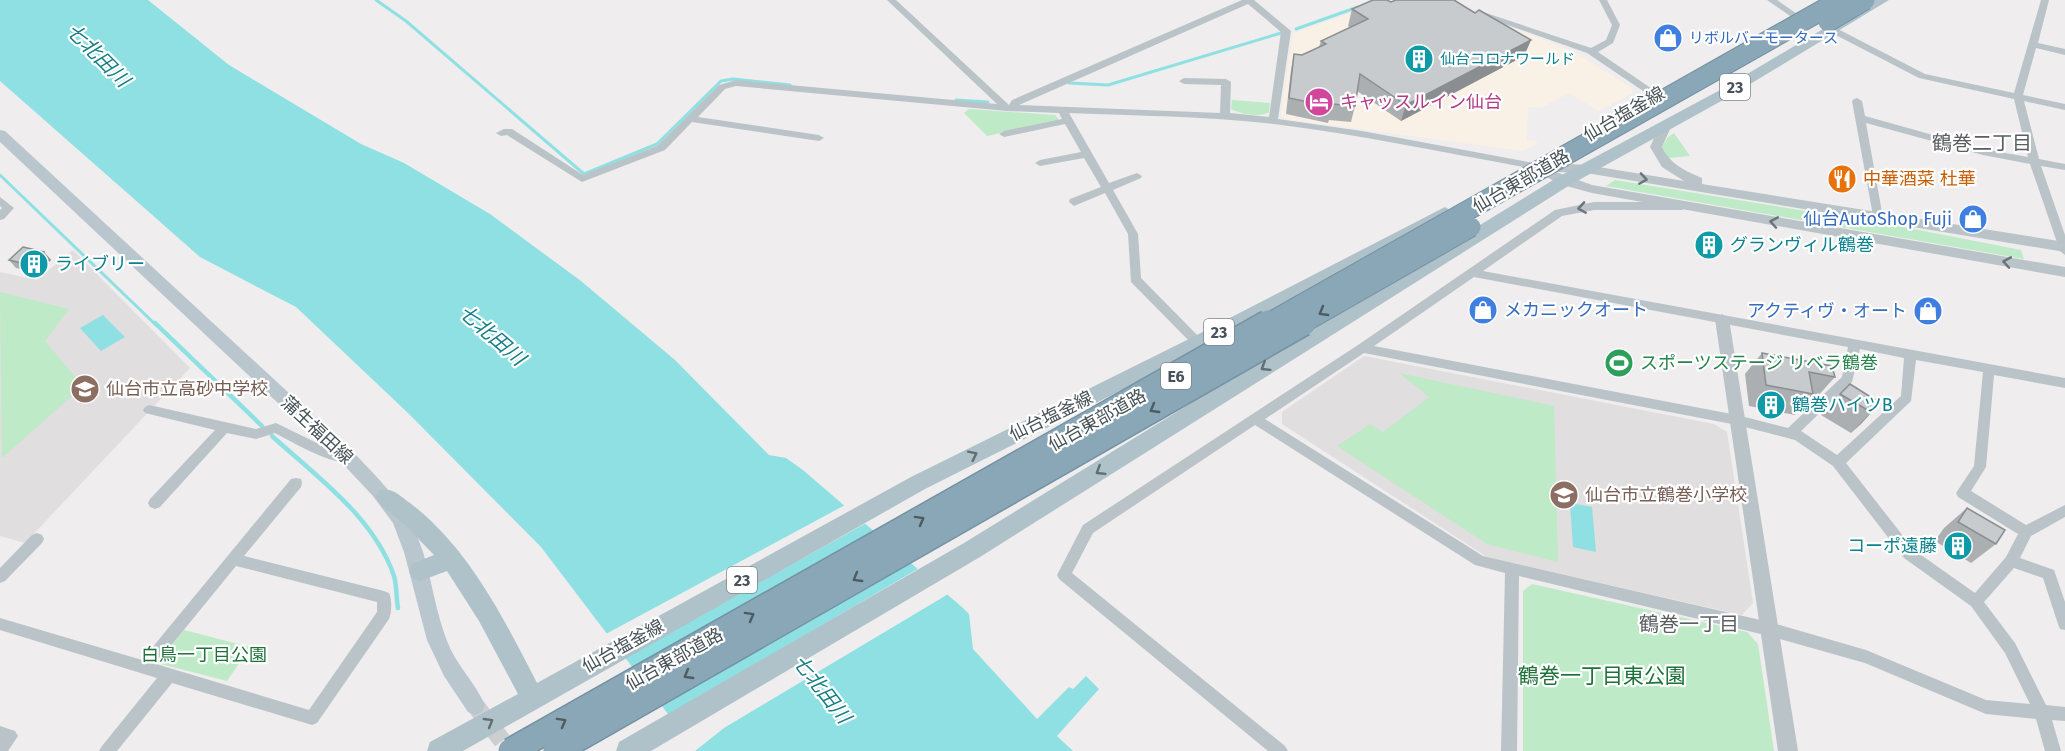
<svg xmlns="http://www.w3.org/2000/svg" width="2065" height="751" viewBox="0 0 2065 751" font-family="'Fira Sans','Noto Sans JP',sans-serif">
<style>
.commercial{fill:#f9f1e6}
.education{fill:#e0dede}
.green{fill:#beeac7}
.water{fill:#8fe0e3}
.pier{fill:#efeded}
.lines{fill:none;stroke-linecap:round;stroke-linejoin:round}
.stream-far1{stroke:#8fe0e3;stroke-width:3}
.stream{stroke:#8fe0e3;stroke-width:4.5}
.secondary-tunnel{stroke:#cdcecf;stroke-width:18;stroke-dasharray:18 9;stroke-linecap:butt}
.minor{fill:#b9c3c8;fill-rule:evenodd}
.tertiary{fill:#b9c3c8;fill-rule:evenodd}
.secondary{fill:#bac6cd;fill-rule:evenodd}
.primary{fill:#afc1c9;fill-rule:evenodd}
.motorway-bridge-far1-casing{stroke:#7492a3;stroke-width:21;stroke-linecap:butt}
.motorway-bridge-casing{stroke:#7492a3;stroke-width:28;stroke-linecap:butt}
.motorway-bridge-far1{stroke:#89a7b7;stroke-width:19}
.motorway-bridge{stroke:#89a7b7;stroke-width:25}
.wall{fill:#abafb1}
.shaded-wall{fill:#8b8e90}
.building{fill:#c7cbce;stroke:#8b8e90;stroke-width:1.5}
.oneway{stroke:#69757a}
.oneway2{stroke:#4e5b62}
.oneway3{stroke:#616e74}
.labels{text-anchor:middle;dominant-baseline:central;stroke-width:4.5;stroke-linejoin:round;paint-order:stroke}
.far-shop-label{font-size:15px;fill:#366cbe;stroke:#fff;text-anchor:start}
.far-culture-label{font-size:15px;fill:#0d838f;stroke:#fff;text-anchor:start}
.shield{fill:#fff;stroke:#7e878a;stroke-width:1.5}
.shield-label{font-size:16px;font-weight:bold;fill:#475358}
.hotel-label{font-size:18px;fill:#b23c85;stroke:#fff;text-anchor:start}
.street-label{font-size:18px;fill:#475358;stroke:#fff}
.food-label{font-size:18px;fill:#c56008;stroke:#fff;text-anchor:start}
.shop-label{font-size:18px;fill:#366cbe;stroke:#fff;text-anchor:end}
.culture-label{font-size:18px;fill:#0d838f;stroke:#fff;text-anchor:start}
.leisure-label{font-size:18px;fill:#27864d;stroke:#fff;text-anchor:start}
.education-label{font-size:18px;fill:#785e54;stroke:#fff;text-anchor:start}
.park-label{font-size:18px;fill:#1f723a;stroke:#fff}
.water-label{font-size:20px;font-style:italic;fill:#188084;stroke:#fff}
.neighbourhood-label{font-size:20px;fill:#5a5e61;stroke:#fff}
.near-park-label{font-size:21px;fill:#1f723a;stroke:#fff}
</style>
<rect width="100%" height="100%" fill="#efeded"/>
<path class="commercial" d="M1391,0H1429L1548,41L1574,52L1632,88L1633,93L1599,111L1569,93L1541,108L1528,107L1527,140L1539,142L1523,151L1285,119L1281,115L1293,33Z"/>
<g class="education">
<path d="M73,250L190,368L25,543L0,536V272L37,280Z"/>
<path d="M1364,356L1714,424L1727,432L1753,603L1742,615L1487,557L1282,424V412Z"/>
</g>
<g class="green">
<path d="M1232,100L1270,103L1269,112C1260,118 1241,114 1231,109Z"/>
<path d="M969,109L1055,115L1059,120L987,136L964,113Z"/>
<path d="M1674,133L1690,156L1668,158L1662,147L1668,137Z"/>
<path d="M1615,180L1898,226L2021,250L2024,259L1606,186Z"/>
<path d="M0,292L69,309L45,341L83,386L2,458Z"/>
<path d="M1399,373L1554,406L1558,562L1487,544L1337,446L1370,424L1383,432L1429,397Z"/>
<path d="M1532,584L1747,632L1758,644L1774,751H1523V591Z"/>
<path d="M184,630L250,647L227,681L157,663Z"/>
</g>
<g class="water">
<path d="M0,0H148L229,65L361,144L404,163L490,214L581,281L675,360L769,455L786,458L803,470L963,608L969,614L973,649L1037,719L1069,687L1073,689L1086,676L1099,689L1057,736L1073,751H696L541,547L408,413L296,307L200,257L0,81Z"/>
<path d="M103,315L125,337L101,351L80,328Z"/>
<path d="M1570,503L1592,507L1596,552L1573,547Z"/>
</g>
<g class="pier">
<path d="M847,504L868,522L622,659L604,635Z"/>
<path d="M921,567L950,593L724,728L695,751H692L666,717Z"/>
</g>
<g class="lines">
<g class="stream-far1">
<path d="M376,0L406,21L584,174L657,144L721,81L733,79L790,85"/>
<path d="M1296,29L1358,7"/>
<path d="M1069,83L1108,85L1281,33"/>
<path d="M956,100L988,102"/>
<path d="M0,175L156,325"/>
</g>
<g class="stream">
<path d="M155,323L262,426"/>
<path d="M272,436C316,476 374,517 394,576C397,586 396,597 398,608"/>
</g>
<path class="secondary-tunnel" d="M475,705L510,751"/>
<g class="minor">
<path d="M887,0H896L1009,105L1012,100L1242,0H1254L1291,31L1278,119L1362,131L1534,163L1539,166L1534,169C1447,153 1361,135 1274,124C1206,116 1137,116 1069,113L1109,183L1137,173L1142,176L1141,178L1113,190L1138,234L1141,278L1202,340L1204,343L1198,347L1194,346L1131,282L1128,234L1105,193L1074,206L1069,202L1070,199L1101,187L1084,158L1040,166L1035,163L1040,160L1081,152L1065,124L1004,137L999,134L1004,131L1062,119L1059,113L1007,111L736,86L725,89L698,117L819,135L824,138L819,141L692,122L665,150L582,182L507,135L501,136L496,133L504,129H512L583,175L657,146L719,85L736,80L997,104ZM1248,4L1281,32L1269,117L1230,113L1231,82L1226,79L1184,78L1179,81L1184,84L1221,85L1220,113L1019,105Z"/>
<path d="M1599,0H1607L1620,25L1613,43L1598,52L1658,93V97H1652L1587,53L1476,14L1477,12H1483L1591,48L1606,40L1612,25Z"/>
<path d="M1767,0H1777L1800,16L1799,18H1793Z"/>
<path d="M2041,0H2049L2038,43L2065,49V55L2036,48L2023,95L2065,104V110L2024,101L2039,159L2065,164V170L2041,166L2065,235V255L2060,251L2030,164L1983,155L1866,123L1883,218L1882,221H1874L1852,101L1854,99L1857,98L1862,101L1865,116L1983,149L2028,157L2014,99L1919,78L1828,31V27H1834L1925,74L2014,93Z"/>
<path d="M0,197L14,208L4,219L0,220V210L2,208L0,206Z"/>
<path d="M1594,202H1682L1687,206L1682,210H1594L1562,216L1483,271L2065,378V388L1994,375L1986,467L1971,491L2026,525L2065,505V517L2031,536L2020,558L2054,570L2065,602V630L2060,629L2058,624L2043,578L2014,568L1984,602L2015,643L2046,705L2065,707V721L2052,720L2061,751H2045L2036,719L1986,714L1865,663L1769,636L1519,576L1517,751H1501L1505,573L1475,565L1255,425L1093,533L1072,573L1285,746L1288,751H1268L1059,579L1057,575L1083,525L1358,345L1555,210ZM1474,277L1848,347L1842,377L1788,428L1737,415L1374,346ZM1860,349L1904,358L1901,396L1837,455L1801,431L1852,382ZM1364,353L1737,425L1795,440L1833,466L1904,558L1971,606L2005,653L2030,704L1986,700L1866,650L1769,622L1483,556L1265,419ZM1916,360L1983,372L1974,466L1956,493L1958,497L2018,534L2006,557L1975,593L1914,550L1846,463L1911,401Z"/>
<path d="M149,405L256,429L276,423L327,448L352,454L354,458L352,462C335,467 292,442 275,433L256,439L227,433L160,507L155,509L150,507L148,503L150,499L215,430L145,413L143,410L145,407Z"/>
<path d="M296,478L301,479L302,483L301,487L244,556L384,591L389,593C392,600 392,611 389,619L317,723L312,725L172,683L117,751H99L102,746L157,678L0,630V618L142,660L291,479ZM236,566L377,602V612L309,710L156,664Z"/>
<path d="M37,533L42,535L44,539L42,543L5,581L0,583V568L32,535Z"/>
<path d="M0,726L15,731L18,736L8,751H0Z"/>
</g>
<g class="tertiary">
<path d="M1665,123L1671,127L1662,147C1670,164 1685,171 1702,178V184L2065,242V252L1586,173L1556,172L1592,185L2065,267V277L1592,193L1559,184L1528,166L1534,162L1586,165L1684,181L1662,167L1650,147L1659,127Z"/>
<path d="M1722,314L1729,319L1798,751H1778L1715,319Z"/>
</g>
<path class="secondary" d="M0,130L5,131L355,454C384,484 410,511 423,552C432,581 436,613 447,641C456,665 475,682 485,705L482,712L475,715L468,712L444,676L427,640L404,552L393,523L373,496L343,464L0,142Z"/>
<g class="primary">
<path d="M1872,0H1889L1732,95L1570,185L980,557L651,751H616L619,742L964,543L1558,177L1722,89Z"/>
<path d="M1445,207L1454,213L1451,217L1205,348L925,489L463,751H427L430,742L518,694L479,621L447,571L420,581L412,578L409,571L412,564L434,555L403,523L379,503L375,497L379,491C392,486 400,496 410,503C469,548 504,619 537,683L911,477L1191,338Z"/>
</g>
<g class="motorway-bridge-far1-casing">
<g id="motorway-bridge-far1">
<path d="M1828,22L1865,0"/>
<path d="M1265,325L1840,0"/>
<path d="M1300,325L1471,227"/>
</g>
</g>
<g class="motorway-bridge-casing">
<g id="motorway-bridge">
<path d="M511,751L1268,323"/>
<path d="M556,751L1303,323"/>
</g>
</g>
<use href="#motorway-bridge-far1" class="motorway-bridge-far1"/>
<use href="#motorway-bridge" class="motorway-bridge"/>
</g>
<g class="wall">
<path d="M1391,2L1475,13L1531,40L1524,56L1401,121L1357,91L1355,106L1351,122L1329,120L1328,123L1286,114L1291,70L1294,54L1302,55L1319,47L1321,41L1350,27L1348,26L1352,9Z"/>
<path d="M44,252L51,260L37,272L16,268L9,260Z"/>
<path d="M1762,353L1835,377L1816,398L1811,397L1795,415L1749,406L1745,374Z"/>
<path d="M1840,394L1880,403L1851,433L1821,415Z"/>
<path d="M1967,508L1996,544L1971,563L1935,541L1944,528Z"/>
</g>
<g class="shaded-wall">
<path d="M1531,40L1524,56L1401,121L1406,105Z"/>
<path d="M44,252L51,260L37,272L30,265Z"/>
<path d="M1880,403L1861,424L1851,433L1871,412Z"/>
</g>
<g class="building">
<path d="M1373,0H1387L1391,2L1396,0H1454L1475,13L1479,10L1531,40L1406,105L1360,74L1355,106L1333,104L1332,107L1289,98L1294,54L1302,55L1326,44L1321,41L1368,19L1352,9Z"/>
<path d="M23,247L44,252L30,265L9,260Z"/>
<path d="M1762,353L1832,366L1835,377L1809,372L1813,394L1766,385Z"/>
<path d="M1850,384L1880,403L1871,412L1840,394Z"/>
<path d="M1967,508L2005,530L1996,544L1958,522Z"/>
</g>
<defs><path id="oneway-chevron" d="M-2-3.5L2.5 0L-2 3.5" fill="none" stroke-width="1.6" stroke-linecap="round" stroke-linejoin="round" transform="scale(1.5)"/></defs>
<g class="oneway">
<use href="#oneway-chevron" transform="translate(1643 179) rotate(9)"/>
<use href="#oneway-chevron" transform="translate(1582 208) rotate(171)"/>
<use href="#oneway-chevron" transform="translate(1774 222) rotate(-170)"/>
<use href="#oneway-chevron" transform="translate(2007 262) rotate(-170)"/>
</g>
<g class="oneway2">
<use href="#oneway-chevron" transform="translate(1323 312) rotate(150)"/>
<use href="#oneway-chevron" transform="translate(1154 409) rotate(150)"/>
<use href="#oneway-chevron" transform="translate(920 520) rotate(-29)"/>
<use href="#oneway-chevron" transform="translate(857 578) rotate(150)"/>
<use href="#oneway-chevron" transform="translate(750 616) rotate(-29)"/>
<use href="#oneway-chevron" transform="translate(688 675) rotate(150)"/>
<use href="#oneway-chevron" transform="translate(562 722) rotate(-29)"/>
</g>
<g class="oneway3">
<use href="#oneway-chevron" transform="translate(1265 367) rotate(148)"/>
<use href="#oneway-chevron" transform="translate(973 455) rotate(-26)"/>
<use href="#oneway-chevron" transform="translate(1100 471) rotate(148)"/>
<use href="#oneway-chevron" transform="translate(489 722) rotate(-30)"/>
</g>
<defs>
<g id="shop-disc" transform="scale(1.5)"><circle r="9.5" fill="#3f7fe0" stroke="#fff"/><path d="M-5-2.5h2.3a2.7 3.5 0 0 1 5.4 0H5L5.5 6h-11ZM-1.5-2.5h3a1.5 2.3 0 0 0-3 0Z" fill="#fff"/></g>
<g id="building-disc" transform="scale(1.5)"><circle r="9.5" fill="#0f9aa8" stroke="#fff"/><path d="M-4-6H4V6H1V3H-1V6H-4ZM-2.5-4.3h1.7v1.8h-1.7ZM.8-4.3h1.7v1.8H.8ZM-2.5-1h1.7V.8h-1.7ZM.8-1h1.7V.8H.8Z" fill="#fff"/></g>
<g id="hotel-disc" transform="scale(1.5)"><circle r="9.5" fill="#d1479c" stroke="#fff"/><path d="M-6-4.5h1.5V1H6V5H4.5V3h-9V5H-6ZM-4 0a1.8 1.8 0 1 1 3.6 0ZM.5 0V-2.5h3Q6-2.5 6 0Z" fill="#fff"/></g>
<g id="restaurant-disc" transform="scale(1.5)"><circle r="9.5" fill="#e8710a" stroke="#fff"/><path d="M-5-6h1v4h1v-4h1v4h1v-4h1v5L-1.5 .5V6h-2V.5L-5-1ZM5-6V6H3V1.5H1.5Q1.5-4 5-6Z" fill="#fff"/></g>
<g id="stadium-disc" transform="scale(1.5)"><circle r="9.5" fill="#2e9e5b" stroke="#fff"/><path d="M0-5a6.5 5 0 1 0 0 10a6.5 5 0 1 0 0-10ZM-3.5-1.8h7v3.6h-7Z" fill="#fff"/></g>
<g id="school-disc" transform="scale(1.5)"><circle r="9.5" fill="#8d6e63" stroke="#fff"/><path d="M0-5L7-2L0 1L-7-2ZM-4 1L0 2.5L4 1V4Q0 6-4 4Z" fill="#fff"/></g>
</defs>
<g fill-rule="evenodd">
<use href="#shop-disc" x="1668" y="38"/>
<use href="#building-disc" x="1419" y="59"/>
<use href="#hotel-disc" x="1319" y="102"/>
<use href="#restaurant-disc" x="1842" y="179"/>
<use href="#shop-disc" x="1973" y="219"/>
<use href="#building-disc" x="1709" y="245"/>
<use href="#building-disc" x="34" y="264"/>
<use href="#shop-disc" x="1483" y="310"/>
<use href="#shop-disc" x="1928" y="311"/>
<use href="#stadium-disc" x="1619" y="363"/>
<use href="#school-disc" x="85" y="389"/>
<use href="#building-disc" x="1771" y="405"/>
<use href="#school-disc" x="1564" y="495"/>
<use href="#building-disc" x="1958" y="546"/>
</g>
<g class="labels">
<g class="far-shop-label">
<text x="1689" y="38">リボルバーモータース</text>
</g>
<g class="far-culture-label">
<text x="1440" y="59">仙台コロナワールド</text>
</g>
<g class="shield">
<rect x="1720" y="74" width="30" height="26" rx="4.5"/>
<rect x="1204" y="319" width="30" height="26" rx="4.5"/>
<rect x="1161" y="363" width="30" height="26" rx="4.5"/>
<rect x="727" y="567" width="30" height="26" rx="4.5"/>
</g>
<g class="shield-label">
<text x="1735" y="87">23</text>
<text x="1219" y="332">23</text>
<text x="1176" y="376">E6</text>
<text x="742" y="580">23</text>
</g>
<g class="hotel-label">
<text x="1340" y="102">キャッスルイン仙台</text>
</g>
<g class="street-label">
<text transform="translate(1624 114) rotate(-30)">仙台塩釜線</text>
<text transform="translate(1521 181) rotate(-30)">仙台東部道路</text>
<text transform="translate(1051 416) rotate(-26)">仙台塩釜線</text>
<text transform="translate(1097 420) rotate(-29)">仙台東部道路</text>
<text transform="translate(317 430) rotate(43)">蒲生福田線</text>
<text transform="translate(623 646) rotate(-29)">仙台塩釜線</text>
<text transform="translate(674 659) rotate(-29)">仙台東部道路</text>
</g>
<g class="food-label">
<text x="1863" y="179">中華酒菜 杜華</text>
</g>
<g class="shop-label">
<text x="1952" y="219">仙台AutoShop Fuji</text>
<text x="1504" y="310" text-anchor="start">メカニックオート</text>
<text x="1907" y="311">アクティヴ・オート</text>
</g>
<g class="culture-label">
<text x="1730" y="245">グランヴィル鶴巻</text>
<text x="55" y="264">ライブリー</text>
<text x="1792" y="405">鶴巻ハイツB</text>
<text x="1937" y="546" text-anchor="end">コーポ遠藤</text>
</g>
<g class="leisure-label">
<text x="1640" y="363">スポーツステージ リベラ鶴巻</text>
</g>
<g class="education-label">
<text x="106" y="389">仙台市立高砂中学校</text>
<text x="1585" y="495">仙台市立鶴巻小学校</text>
</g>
<g class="park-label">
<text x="204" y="655">白鳥一丁目公園</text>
</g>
<g class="water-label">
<text transform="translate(98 55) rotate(45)">七北田川</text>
<text transform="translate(492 335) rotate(41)">七北田川</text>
<text transform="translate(822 689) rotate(52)">七北田川</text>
</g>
<g class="neighbourhood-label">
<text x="1982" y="143">鶴巻二丁目</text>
<text x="1689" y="624">鶴巻一丁目</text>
</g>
<g class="near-park-label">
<text x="1602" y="676">鶴巻一丁目東公園</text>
</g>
</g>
</svg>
